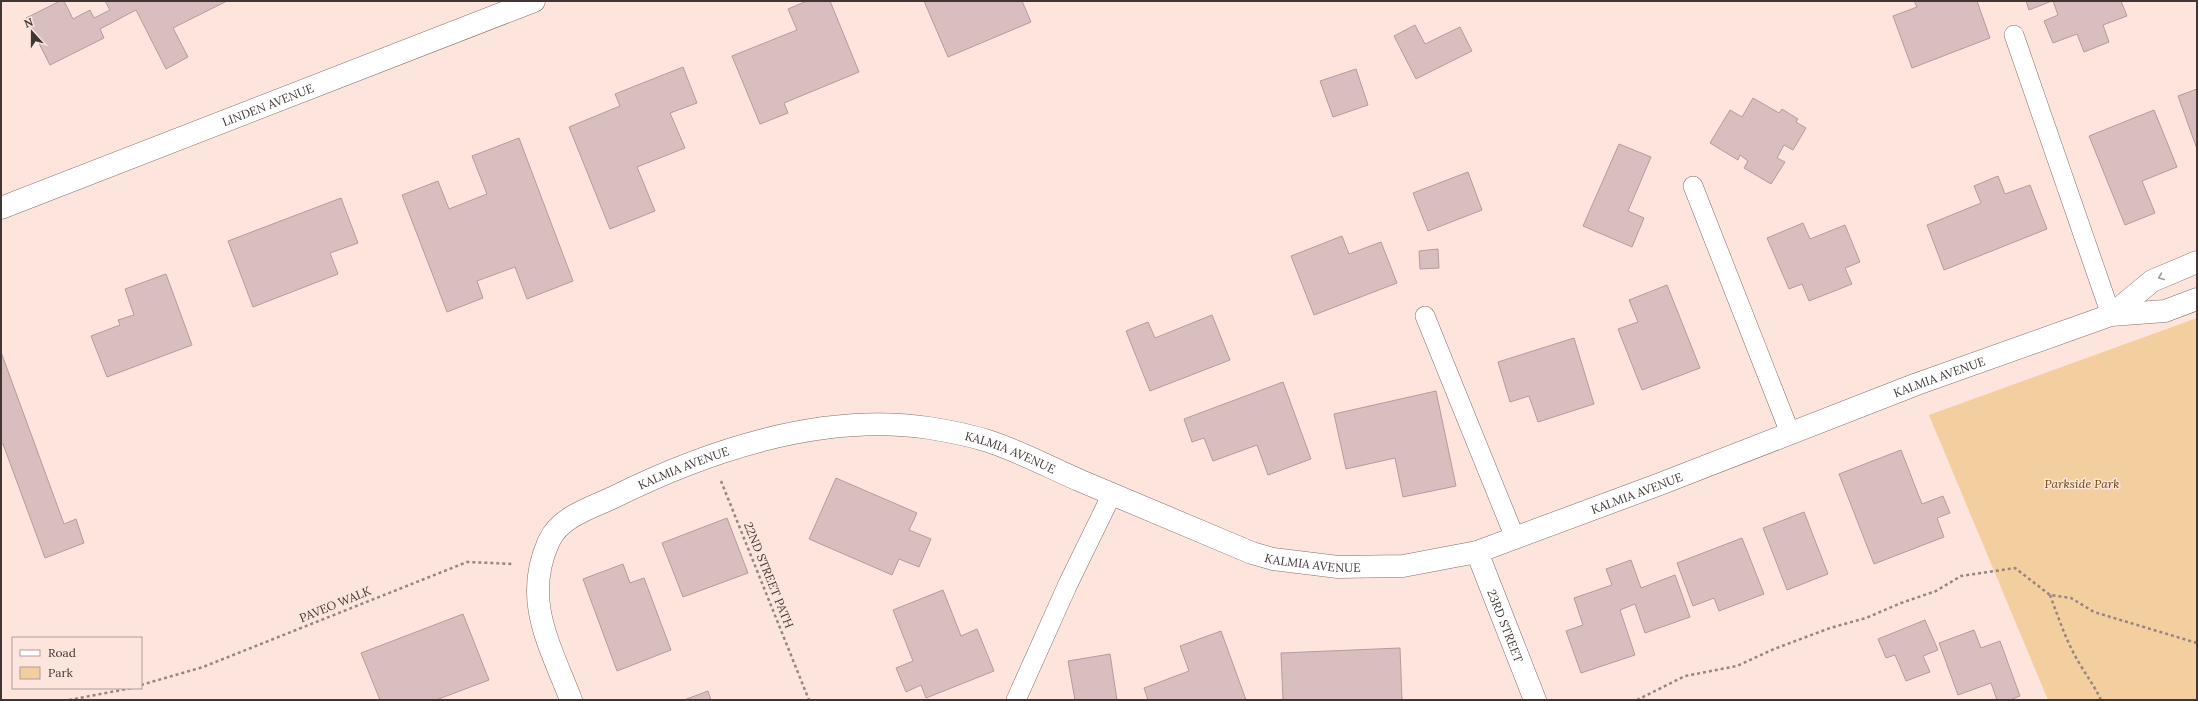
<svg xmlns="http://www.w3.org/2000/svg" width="2198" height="701" viewBox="0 0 2198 701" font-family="Lora,serif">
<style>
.green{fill:#f3ce9e}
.building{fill:#d8bebf;stroke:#b59c9c}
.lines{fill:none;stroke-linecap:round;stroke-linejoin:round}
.lane-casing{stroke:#846e68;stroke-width:20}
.street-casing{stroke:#846e68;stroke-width:23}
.path{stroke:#968581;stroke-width:2.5;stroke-dasharray:3 3;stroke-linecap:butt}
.lane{stroke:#fff;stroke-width:19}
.street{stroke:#fff;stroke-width:22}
.oneway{stroke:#a09a99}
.labels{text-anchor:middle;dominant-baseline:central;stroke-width:3;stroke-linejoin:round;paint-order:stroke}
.street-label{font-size:12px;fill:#403633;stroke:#fde4dd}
.park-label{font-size:12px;font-style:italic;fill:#6e4a0c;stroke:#fde4dd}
</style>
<rect width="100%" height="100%" fill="#fde4dd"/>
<path class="green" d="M2197,318V700H2048L1929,415Z"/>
<g class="building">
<path d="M60,1H64L73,19L90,10L94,18L110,10L105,1H227L173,28L188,57L166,69L136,10L100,29L104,38L50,65L26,18Z"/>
<path d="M807,1H830L859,72L784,103L788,113L760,124L732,56L797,30L788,9Z"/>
<path d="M924,1H1022L1031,22L948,57Z"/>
<path d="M1914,1H1977L1990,38L1912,68L1893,16L1917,7Z"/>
<path d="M2026,1H2052L2029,10Z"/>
<path d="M2053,1H2121L2127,16L2103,25L2109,42L2084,52L2077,34L2053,43L2044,21L2058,15Z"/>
<path d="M1415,25L1425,44L1460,27L1472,51L1416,79L1394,36Z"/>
<path d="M683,67L697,103L670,113L685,148L637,167L655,211L610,229L569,127L620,106L615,94Z"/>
<path d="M1356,69L1368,105L1333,117L1320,81Z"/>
<path d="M2197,89V149L2178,96Z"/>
<path d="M1753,98L1779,113L1782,109L1798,119L1796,122L1806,128L1793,150L1784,145L1777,158L1785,162L1771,184L1744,168L1748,161L1740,155L1738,160L1710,143L1730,110L1742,117Z"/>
<path d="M2154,110L2177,167L2142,181L2155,213L2125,225L2089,136Z"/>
<path d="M519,138L573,281L527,299L515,267L477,281L483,298L447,312L402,195L438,181L449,209L487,194L472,156Z"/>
<path d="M1619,144L1651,157L1628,211L1644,218L1632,247L1583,226Z"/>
<path d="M1468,172L1482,210L1428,231L1413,193Z"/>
<path d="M1998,176L2005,194L2030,185L2047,229L1944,270L1927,225L1981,203L1974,186Z"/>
<path d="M341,198L358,243L330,253L338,274L253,307L228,241Z"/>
<path d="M1803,223L1810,239L1845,225L1860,262L1845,268L1852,284L1809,301L1802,284L1789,289L1767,238Z"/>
<path d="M1342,236L1349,254L1381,242L1397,283L1314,315L1291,256Z"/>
<path d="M1438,249L1439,268L1420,269L1419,251Z"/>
<path d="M166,274L192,345L107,377L91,336L120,325L118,320L134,315L125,289Z"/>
<path d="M1667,285L1700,368L1642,390L1618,329L1638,322L1629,300Z"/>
<path d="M1212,315L1230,360L1150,391L1126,331L1148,322L1155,338Z"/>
<path d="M1574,338L1594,404L1538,422L1529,396L1510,402L1498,362Z"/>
<path d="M1,352L64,524L76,519L84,543L45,558L3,444L1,445Z"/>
<path d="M1283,382L1311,459L1268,475L1257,445L1213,461L1204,438L1192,442L1184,419Z"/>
<path d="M1436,391L1456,486L1403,497L1395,458L1346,469L1334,414Z"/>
<path d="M1901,450L1922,504L1943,496L1950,513L1937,518L1944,537L1874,564L1839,474Z"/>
<path d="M836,478L917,513L909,530L931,539L919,567L899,559L892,575L809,539Z"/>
<path d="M1804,512L1828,574L1787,590L1763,528Z"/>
<path d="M727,518L748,573L683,597L662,543Z"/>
<path d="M1742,538L1764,594L1719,611L1714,598L1693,606L1677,563Z"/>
<path d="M1631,560L1641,588L1675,575L1690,617L1645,633L1635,604L1620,610L1635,655L1581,673L1566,631L1583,625L1574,598L1612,585L1606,569Z"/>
<path d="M623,564L630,583L644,578L671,650L617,671L583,579Z"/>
<path d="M943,590L961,636L977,629L994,671L926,698L921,685L906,692L896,668L913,661L893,610Z"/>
<path d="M463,614L489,680L436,700H380L361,653Z"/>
<path d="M1925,620L1938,650L1923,656L1930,672L1906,681L1895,655L1886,658L1878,639Z"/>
<path d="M1974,630L1981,648L2000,641L2020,696L2010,700H1997L1991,683L1958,695L1939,643Z"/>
<path d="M1221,631L1246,700H1148L1144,688L1189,671L1180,646Z"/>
<path d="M1400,648L1402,700H1283L1281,653Z"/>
<path d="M1110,654L1117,700H1075L1068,661Z"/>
<path d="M708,691L711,700H684Z"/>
</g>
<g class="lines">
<g class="lane-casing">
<g id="lane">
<path d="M2014,35L2111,315"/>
<path d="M1693,186L1790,433"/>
<path d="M1425,316L1515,538"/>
<path d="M1016,700L1068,584L1112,494"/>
</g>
</g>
<g class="street-casing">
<g id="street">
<path id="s1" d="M1,208L534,1"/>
<path d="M2111,315L2152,281L2197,262"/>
<path id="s2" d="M1477,552L1535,700"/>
<path id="s3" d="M571,700C550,645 522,600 549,541C560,517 590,508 612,498C706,451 822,412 929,428C948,431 969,435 988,441C1019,451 1051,468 1081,481C1138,505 1195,529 1252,553L1273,559L1338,567L1403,566L1477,552L1660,484L1917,384L2111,315L2165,311L2197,299"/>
</g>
</g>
<g class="path">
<path d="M721,481L809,700"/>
<path d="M2050,595C2059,619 2067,644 2081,666C2088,678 2095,687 2101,700"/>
<path d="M141,685L203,667L467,562L514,564"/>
<path d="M69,700L132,688"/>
<path d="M1637,700L1685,676L1737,666L1774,649L1830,628L1866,618L1901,603L1936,591L1961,576L2015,568L2050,595L2071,598L2094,612L2197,643"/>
</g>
<use href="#lane" class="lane"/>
<use href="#street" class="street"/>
</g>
<defs><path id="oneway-chevron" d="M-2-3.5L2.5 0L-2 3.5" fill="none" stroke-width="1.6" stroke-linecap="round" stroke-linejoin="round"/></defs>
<use class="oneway" href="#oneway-chevron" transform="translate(2161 277) rotate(158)"/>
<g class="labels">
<g class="street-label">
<text stroke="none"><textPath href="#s1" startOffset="286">LINDEN AVENUE</textPath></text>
<text stroke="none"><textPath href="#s3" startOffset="1643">KALMIA AVENUE</textPath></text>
<text stroke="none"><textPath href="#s3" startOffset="659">KALMIA AVENUE</textPath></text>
<text stroke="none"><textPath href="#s3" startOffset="322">KALMIA AVENUE</textPath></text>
<text stroke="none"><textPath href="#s3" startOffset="1319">KALMIA AVENUE</textPath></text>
<text stroke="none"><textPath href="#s3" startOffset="983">KALMIA AVENUE</textPath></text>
<text transform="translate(769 575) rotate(68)">22ND STREET PATH</text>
<text transform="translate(335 604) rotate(-22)">PAVEO WALK</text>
<text stroke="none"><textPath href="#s2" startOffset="79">23RD STREET</textPath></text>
</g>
<g class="park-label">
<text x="2082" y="483">Parkside Park</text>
</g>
</g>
<rect width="2198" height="701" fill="none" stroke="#403633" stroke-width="4"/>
<rect x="12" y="637" width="130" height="52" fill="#fde4dd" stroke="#b19e99"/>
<rect x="20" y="650" width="20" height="6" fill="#ffffff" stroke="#b19e99"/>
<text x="48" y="657" font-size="12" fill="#403633">Road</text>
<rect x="20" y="667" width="20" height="12" fill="#f3ce9e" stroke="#b19e99"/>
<text x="48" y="677" font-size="12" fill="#403633">Park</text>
<g transform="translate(32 32) rotate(339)" stroke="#fde4dd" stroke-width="3" paint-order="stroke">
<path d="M0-3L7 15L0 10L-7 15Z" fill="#403633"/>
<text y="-6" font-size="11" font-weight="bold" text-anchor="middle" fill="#403633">N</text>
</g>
</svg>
